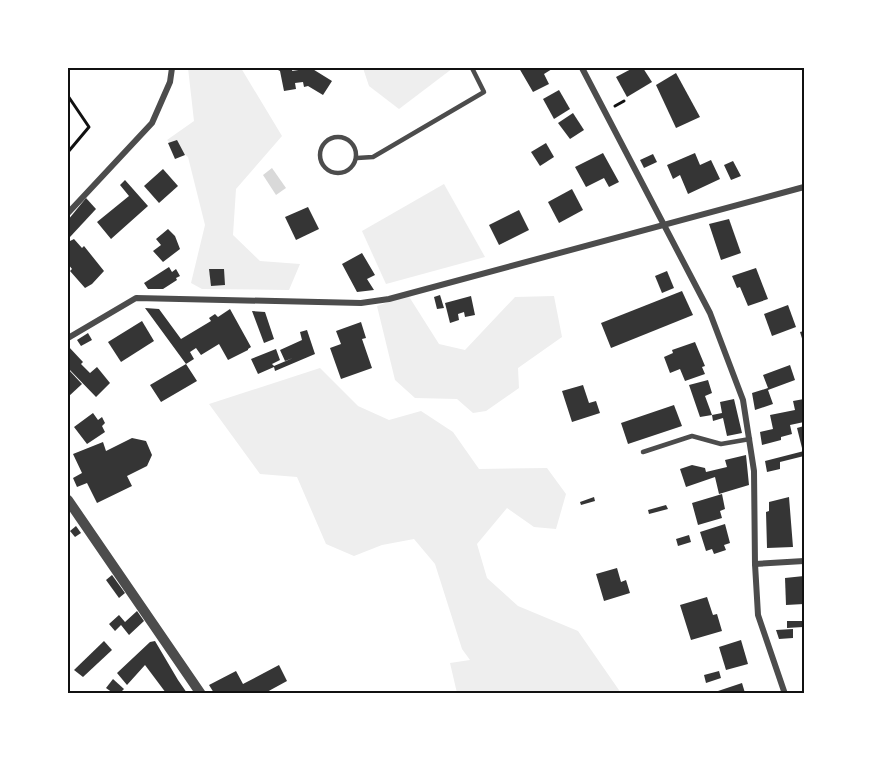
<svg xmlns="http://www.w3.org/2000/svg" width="872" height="761" viewBox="0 0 872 761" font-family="'Roboto Condensed',sans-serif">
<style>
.green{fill:#eee}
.water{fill:#d9d9d9}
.building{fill:#353535}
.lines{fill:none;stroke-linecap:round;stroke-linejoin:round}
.path{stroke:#111;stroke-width:3}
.service{stroke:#4c4c4c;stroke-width:4.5}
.minor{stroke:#4c4c4c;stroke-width:6}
.tertiary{stroke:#4c4c4c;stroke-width:10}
.neatline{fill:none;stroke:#111;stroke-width:2}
</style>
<rect width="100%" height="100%" fill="#fff"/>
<g class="green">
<path d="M188,68H241L282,136L236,189L233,235L260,261L300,264L289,290L202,289L191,283L205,225L188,157L167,140L194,121Z"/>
<path d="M363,68H453L399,109L369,86Z"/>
<path d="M444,184L485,257L386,284L362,231Z"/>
<path d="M408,295L439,344L465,350L515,297L554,296L562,337L518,368L519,388L486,411L473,413L457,399L415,398L395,380L377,306Z"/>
<path d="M320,368L358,406L389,420L421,411L453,432L479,469L547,468L566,494L556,529L534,527L507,508L477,544L487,578L518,606L578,631L621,693H457L450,663L470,660L462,649L435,564L414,539L382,545L354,556L326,544L297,477L260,474L209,404Z"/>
</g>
<path class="water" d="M272,168L286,188L276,195L263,175Z"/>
<g class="building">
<path d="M274,68H293L292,71L311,68L332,81L323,95L308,86L304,87L303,82L295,83L296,89L284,91L280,71Z"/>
<path d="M519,68H551L552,69L544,74L549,84L533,92Z"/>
<path d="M633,68H643L652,82L627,97L616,77Z"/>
<path d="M676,73L700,117L676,128L656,85Z"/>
<path d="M559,90L570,109L554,119L543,99Z"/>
<path d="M573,113L584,130L570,139L558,123Z"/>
<path d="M177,140L185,155L175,159L168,143Z"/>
<path d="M546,143L554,157L540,166L531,152Z"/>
<path d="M603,153L619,182L609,187L604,178L586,187L575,167Z"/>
<path d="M695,153L700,165L711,160L720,179L688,194L680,175L673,179L667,165Z"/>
<path d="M653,154L657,162L644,168L640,160Z"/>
<path d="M733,161L741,176L731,180L724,165Z"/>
<path d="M163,169L178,186L159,203L144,186Z"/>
<path d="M125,180L148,206L111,239L97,222L129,196L120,185Z"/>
<path d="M572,189L583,210L559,223L548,202Z"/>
<path d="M86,198L96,209L70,237L68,235V220Z"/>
<path d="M308,207L319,229L296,240L285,217Z"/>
<path d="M519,210L529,230L499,245L489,225Z"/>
<path d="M729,219L741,253L721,260L709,224Z"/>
<path d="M168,229L175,236L180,249L163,262L153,251L161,245L156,239Z"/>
<path d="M74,239L82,248L84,246L104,271L92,284L85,288L70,271L72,269L68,264V242Z"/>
<path d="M362,253L375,275L367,279L374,290L357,292L342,264Z"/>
<path d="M169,267L172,272L176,269L180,276L176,278L177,280L163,289H148L144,283Z"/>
<path d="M756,268L768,299L748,306L740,287L737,288L732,276Z"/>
<path d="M209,269H224L225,285L211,286Z"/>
<path d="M667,271L674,288L662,293L655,276Z"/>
<path d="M682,291L693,315L611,348L601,323Z"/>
<path d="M440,295L444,308L437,309L434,297Z"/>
<path d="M471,296L475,315L465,317L464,312L458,314L459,320L450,323L445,303Z"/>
<path d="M788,305L796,327L772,336L764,314Z"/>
<path d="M145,308L159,309L181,339L211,321L209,318L215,314L218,317L230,309L251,347L248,349V350L228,360L219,344L201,355L196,348L190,352L194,359L186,364L197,381L161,402L150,385L186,364Z"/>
<path d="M252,311L265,312L274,339L264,343Z"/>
<path d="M142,321L154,341L121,362L108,342Z"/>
<path d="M361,322L366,338L362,339L372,368L341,379L330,348L341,344L336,331Z"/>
<path d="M307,330L315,354L275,371L274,367L258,374L251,359L276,349L280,360L272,364L274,366L293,358L285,361L280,350L302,340L300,332Z"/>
<path d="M804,331V345L800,332Z"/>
<path d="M88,333L92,340L81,346L77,340Z"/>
<path d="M695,342L705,366L702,367L705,374L685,381L680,369L670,373L664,357L673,353L672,350Z"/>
<path d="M68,346L83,362L81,364L90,373L97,367L110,383L96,397L68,368Z"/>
<path d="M790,365L795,380L768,390L773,404L755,410L752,393L768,388L763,375Z"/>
<path d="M68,369L82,384L68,397Z"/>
<path d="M708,380L712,393L705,396L712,415L700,417L689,385Z"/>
<path d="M583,385L589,403L596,401L600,413L572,422L562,391Z"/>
<path d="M734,399L742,433L727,436L723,418L713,421L712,415L722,413L720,402Z"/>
<path d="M804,399V422L790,425L792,434L781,437V440L762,445L760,432L773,429L770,415L795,410L793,401Z"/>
<path d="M674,405L682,426L628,444L621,423Z"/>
<path d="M93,413L98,420L102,417L105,423L102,426L105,432L87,444L74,427Z"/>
<path d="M804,426V448H802L797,428Z"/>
<path d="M132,438L146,441L152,455L147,466L127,476L132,486L97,503L87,483L77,487L73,478L82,473L73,454L103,442L106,451Z"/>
<path d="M804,451V456L780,462V469L767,472L765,461Z"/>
<path d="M746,455L749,485L719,494L715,477L686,487L680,469L692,465L705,468L706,472L727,467L725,460Z"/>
<path d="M722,494L725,509L720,511L722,518L698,525L692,503Z"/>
<path d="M594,497L595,501L581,505L580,502Z"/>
<path d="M789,497L793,547L767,548L766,512L769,511V502Z"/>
<path d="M666,505L668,509L649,514L648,510Z"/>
<path d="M725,524L730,543L724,545L726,550L714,554L712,549L706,551L700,532Z"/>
<path d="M76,526L81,533L75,537L70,531Z"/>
<path d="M689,535L691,542L678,546L676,539Z"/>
<path d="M617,568L621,582L626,580L630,593L604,601L596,574Z"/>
<path d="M112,575L125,593L119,598L106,580Z"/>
<path d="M804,576V604L786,605L785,578Z"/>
<path d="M707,597L713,615L717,614L722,631L691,640L680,605Z"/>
<path d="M137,611L144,621L129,635L121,625L115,631L109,624L119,615L125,622Z"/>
<path d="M787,621H802L803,627L787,628Z"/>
<path d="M793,629V638L779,639L776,630Z"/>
<path d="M741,640L748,664L726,670L719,647Z"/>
<path d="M104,641L112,650L83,677L74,670Z"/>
<path d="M155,641L178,680L187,693H166L145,665L127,685L117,673L150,642Z"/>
<path d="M279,665L287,681L265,693H214L209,685L236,671L243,684Z"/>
<path d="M719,671L721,678L706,683L704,675Z"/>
<path d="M113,679L124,689L120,693H113L106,688Z"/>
<path d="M742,683L745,693H712Z"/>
</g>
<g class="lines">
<g class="path">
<path d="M68,96L89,127L68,152"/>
<path d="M615,106L624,101"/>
</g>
<g class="service">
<circle cx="338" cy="155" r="18"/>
<path d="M357,158L373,157L484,92L472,68"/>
<path d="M643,452L692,436L721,444L750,439"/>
</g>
<g class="minor">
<path d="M582,68L710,313L743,400L754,471L755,564L758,615L785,694"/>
<path d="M68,213L152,123L170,82L172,68"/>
<path d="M68,338L136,298L361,303L389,299L804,187"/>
<path d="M755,564L804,561"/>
</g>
<path class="tertiary" d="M68,500L201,694"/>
</g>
<rect width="872" height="761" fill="none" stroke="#ffffff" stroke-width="138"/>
<rect x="69" y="69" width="734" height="623" class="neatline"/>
</svg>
